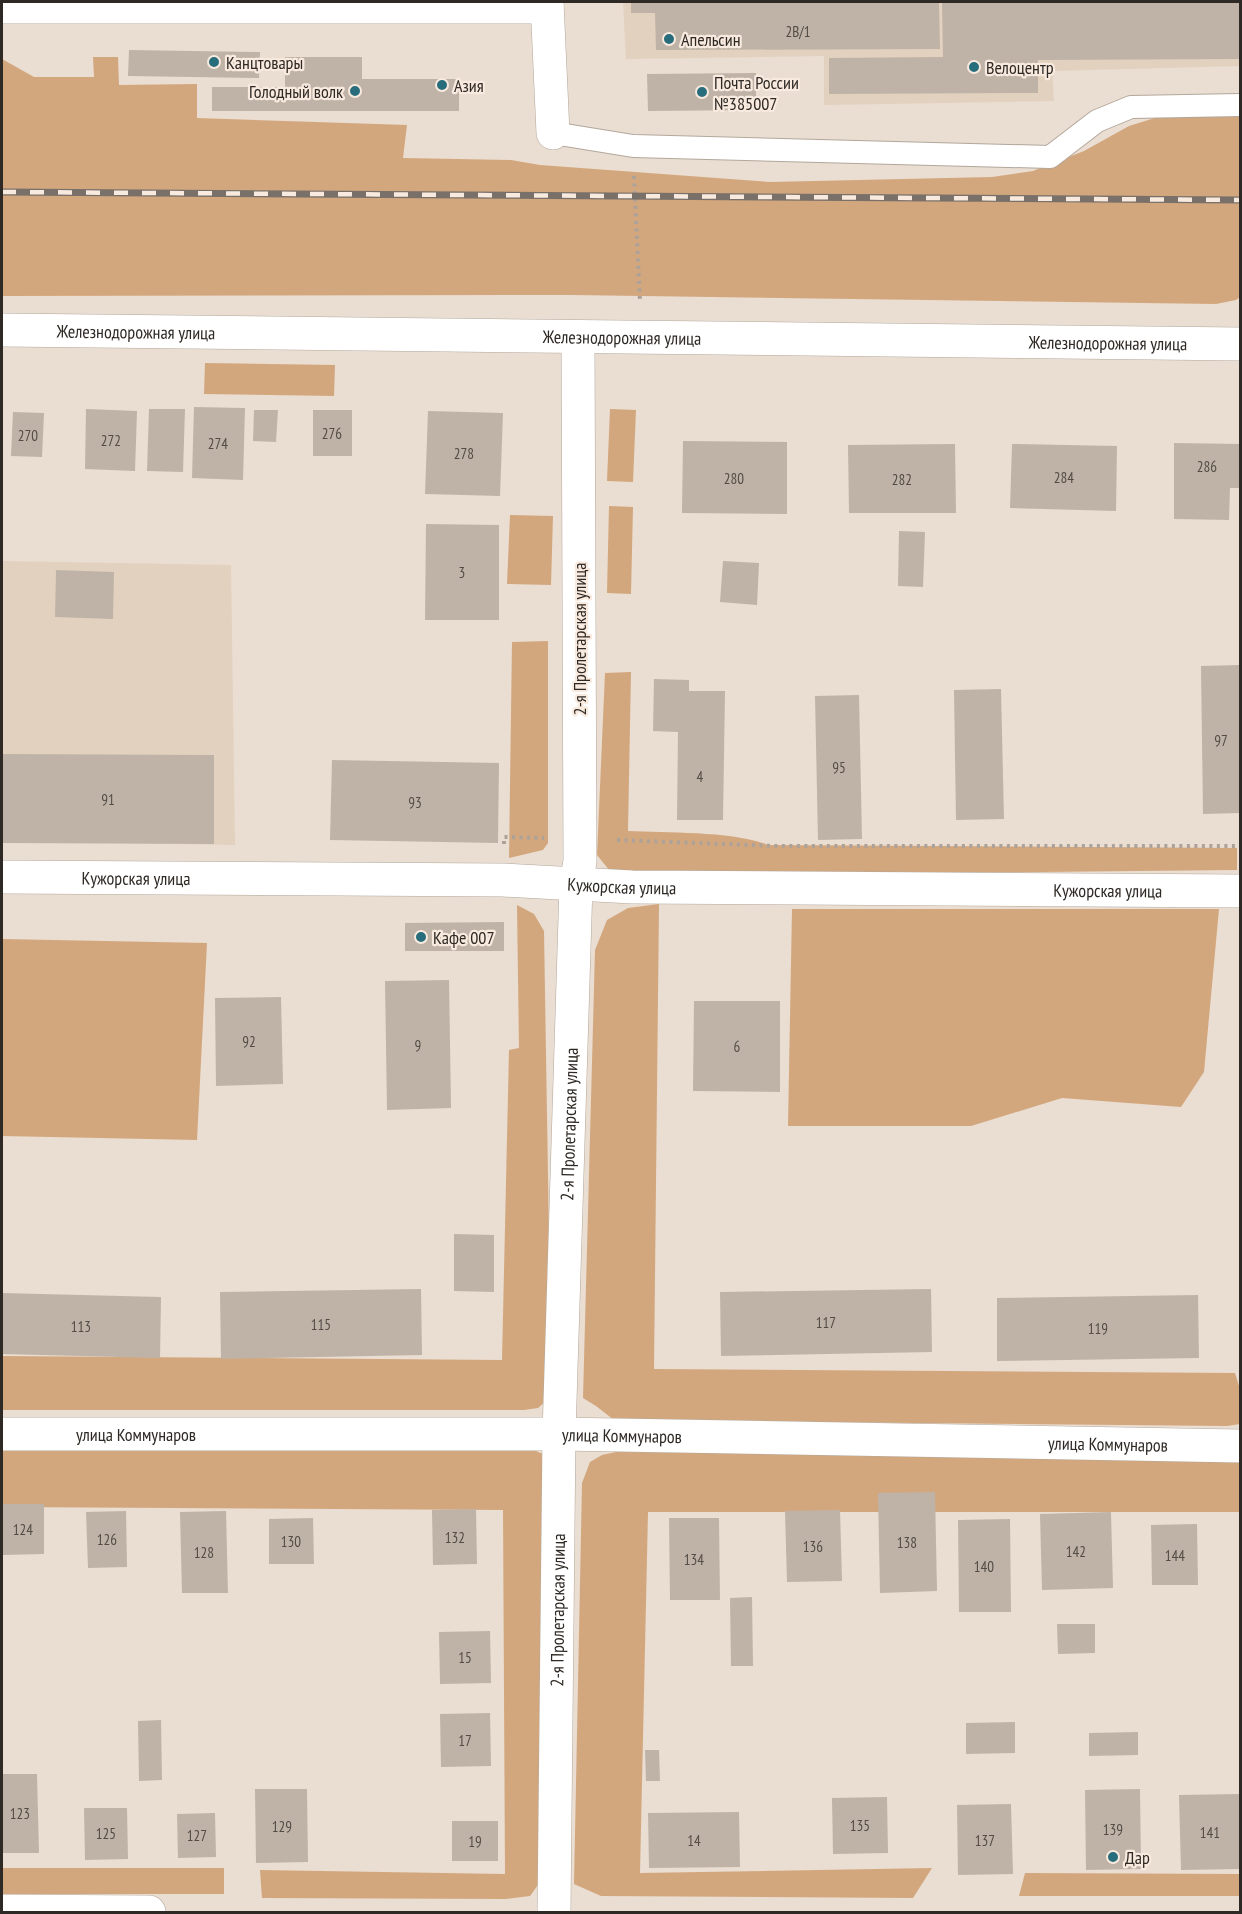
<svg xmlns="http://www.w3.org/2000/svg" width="1242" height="1914" viewBox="0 0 1242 1914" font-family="'PT Sans Narrow',sans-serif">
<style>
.built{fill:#e2d1bf}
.green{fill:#d3a77d}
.building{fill:#bfb3a7}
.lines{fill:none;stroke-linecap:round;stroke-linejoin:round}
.service-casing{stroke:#b3a79b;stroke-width:24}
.minor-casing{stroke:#b3a79b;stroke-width:34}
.tertiary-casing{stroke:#b3a79b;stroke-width:34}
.secondary-casing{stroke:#b3a79b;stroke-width:34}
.path{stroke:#ada299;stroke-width:4;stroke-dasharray:3 4.5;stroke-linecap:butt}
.service{stroke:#fff;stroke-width:22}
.minor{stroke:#fff;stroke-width:33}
.tertiary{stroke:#fff;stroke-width:33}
.secondary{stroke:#fff;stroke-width:33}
.rail-casing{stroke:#797069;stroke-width:7}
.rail{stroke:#f8eade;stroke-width:4.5;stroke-dasharray:14;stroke-linecap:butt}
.poi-dot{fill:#286d7c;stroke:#f8eade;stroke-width:2}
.labels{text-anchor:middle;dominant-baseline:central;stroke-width:4.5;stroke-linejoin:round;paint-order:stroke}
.number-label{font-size:15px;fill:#524c45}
.poi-label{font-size:18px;fill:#2e2924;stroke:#f8eade;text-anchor:start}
.street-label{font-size:18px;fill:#2e2924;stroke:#f8eade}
</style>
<rect width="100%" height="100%" fill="#eaddd1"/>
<g class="built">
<path d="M623,2H1240V66L1052,71L1054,101L824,105V56L626,59Z"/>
<path d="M2,561L231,565L235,845L2,841Z"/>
</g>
<g class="green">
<path d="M93,57H118L119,85L197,84V118L407,125L403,158L511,160L540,165L770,182L992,177L1033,171L1084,151L1129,126L1158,117H1240V297L1236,300L1216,304L573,295L2,296V59L34,77H94Z"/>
<path d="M205,363L335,365L334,396L204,394Z"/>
<path d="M610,409L636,410L633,482L607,481Z"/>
<path d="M609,506L633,507L631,594L607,593Z"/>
<path d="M510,515L553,516L551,585L507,584Z"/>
<path d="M548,641V843L543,850L509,858L512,642Z"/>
<path d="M631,672L628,831C668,833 733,831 768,845L1237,848V870L644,876L610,871L597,855L605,673Z"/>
<path d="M659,904L654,1369L1235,1373L1240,1389V1424L1227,1426L614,1420L596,1406L583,1398L595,950L607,920L628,908Z"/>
<path d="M517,905L534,914L544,931L551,1361L546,1401L538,1408L524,1410H2V1356L502,1360L509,1050L519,1048Z"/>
<path d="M792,909H1219L1204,1072L1181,1107L1062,1098L971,1126H788Z"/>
<path d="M2,939L207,943L197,1140L2,1136Z"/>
<path d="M2,1451H536L545,1455L540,1882L530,1896L505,1899L262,1898L260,1870L505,1874L503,1510L2,1507Z"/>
<path d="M616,1452L1240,1455V1512H648L640,1873L932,1868L913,1898L601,1896L574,1884L582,1483L590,1462L602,1455Z"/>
<rect x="2" y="1868" width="222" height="26"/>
<path d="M1025,1873L1240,1874V1896H1019Z"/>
</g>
<g class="building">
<path d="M631,2H939L940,49L656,50L655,13H631Z"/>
<path d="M942,2H1240V59L1038,60V93L829,94V58L943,57Z"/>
<path d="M129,50L260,52L259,78L128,76Z"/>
<path d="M285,57H362V79H459V111H212V87H285Z"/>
<path d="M756,73V110L648,111L647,74Z"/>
<path d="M194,407L245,408L243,480L192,478Z"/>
<path d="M86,409L137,411L135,471L85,469Z"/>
<path d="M149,409H185L183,472L147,471Z"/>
<path d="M254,410H278L276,442L253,441Z"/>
<rect x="313" y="410" width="39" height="46"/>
<path d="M428,411L503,413L500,496L425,494Z"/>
<path d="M13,412L44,413L42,457L11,456Z"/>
<path d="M683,441L787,442V514L682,513Z"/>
<path d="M1174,443L1240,444V488H1230L1229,520L1174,519Z"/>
<path d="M955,444L956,513H849L848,445Z"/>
<path d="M1012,444L1117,446L1116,511L1010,508Z"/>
<path d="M426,524L499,525V620H425Z"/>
<path d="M899,531L925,532L923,587L898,586Z"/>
<path d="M723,561L759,563L757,605L720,602Z"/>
<path d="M56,570L114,572L113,619L55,617Z"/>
<path d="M1240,665V813L1203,814L1201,666Z"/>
<path d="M654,679L689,680V691H725L723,820H677L678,732L653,731Z"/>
<path d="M1001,689L1004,819L956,820L954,690Z"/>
<path d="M859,695L862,839L818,840L815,696Z"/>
<path d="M2,754L214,755V844L2,843Z"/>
<path d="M332,760L499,763L498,843L330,840Z"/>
<path d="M504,922V951H405V923Z"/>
<path d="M449,980L451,1108L387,1110L385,981Z"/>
<path d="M281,997L283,1084L216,1086L215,998Z"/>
<path d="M694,1001H780V1092L693,1091Z"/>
<path d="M454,1234L494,1235V1292L454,1291Z"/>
<path d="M421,1289L422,1355L221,1359L220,1292Z"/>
<path d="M931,1289L932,1352L721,1356L720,1292Z"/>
<path d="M2,1293L161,1297L160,1358L2,1354Z"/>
<path d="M1198,1295L1199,1358L997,1361V1298Z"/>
<path d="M935,1492L937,1591L880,1593L878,1493Z"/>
<path d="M2,1504H44V1554L2,1555Z"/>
<path d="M476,1509L477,1564L433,1565L432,1510Z"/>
<path d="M840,1510L842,1581L787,1582L785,1511Z"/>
<path d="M126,1511L127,1567L88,1568L86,1512Z"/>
<path d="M226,1511L228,1593H182L180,1512Z"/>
<path d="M1111,1512L1113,1588L1042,1590L1040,1514Z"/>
<path d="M313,1518L314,1564H269V1519Z"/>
<path d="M669,1518H719L720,1600H670Z"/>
<path d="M1010,1519L1011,1612H959L958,1520Z"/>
<path d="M1197,1524L1198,1585H1152L1151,1525Z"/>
<path d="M752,1597L753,1666H731L730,1598Z"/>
<path d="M1057,1624H1095V1653L1058,1654Z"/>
<path d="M490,1631L491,1683L440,1684L439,1632Z"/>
<path d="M490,1713L491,1766L441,1767L440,1714Z"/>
<path d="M161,1720L162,1780L139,1781L138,1721Z"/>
<path d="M1015,1722V1753L966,1754V1723Z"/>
<path d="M1138,1732V1755L1089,1756V1733Z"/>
<path d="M645,1750H659L660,1781H646Z"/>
<path d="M2,1774H37L39,1853H2Z"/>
<path d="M255,1789H307L308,1862L256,1863Z"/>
<path d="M1140,1789L1141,1869L1086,1870L1085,1790Z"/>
<path d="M1240,1794V1869L1181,1870L1179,1795Z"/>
<path d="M887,1797L888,1853L833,1854L832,1798Z"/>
<path d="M1011,1804L1013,1874L958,1875L957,1805Z"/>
<path d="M84,1808H127L128,1859L85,1860Z"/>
<path d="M739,1812L740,1867L649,1868L648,1813Z"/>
<path d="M215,1813L216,1857L178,1858L177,1814Z"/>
<rect x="452" y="1821" width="46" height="40"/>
</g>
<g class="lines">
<g class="service-casing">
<path id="service" d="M553,133L633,146L1050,157L1097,121L1131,107L1240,105"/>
</g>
<g class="minor-casing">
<g id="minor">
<path id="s1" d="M2,877L503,880L632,887L1240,891"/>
<path id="s2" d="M2,1434H559L1240,1446"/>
<path d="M2,1911L149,1912"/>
<path id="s3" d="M554,1912L559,1434L576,885L580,861L578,337"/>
</g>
</g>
<g class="tertiary-casing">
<g id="tertiary">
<path d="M547,2L553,133"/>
<path d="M2,7H547"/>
</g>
</g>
<g class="secondary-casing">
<g id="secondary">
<path id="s4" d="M2,330L1240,344"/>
</g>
</g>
<g class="path">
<path d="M634,176L640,301"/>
<path d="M617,840L776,846H1240"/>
<path d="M504,844V837L544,838"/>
</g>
<use href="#service" class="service"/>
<use href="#minor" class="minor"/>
<use href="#tertiary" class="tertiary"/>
<use href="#secondary" class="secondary"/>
<g class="rail-casing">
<path id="rail" d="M2,192L1240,200"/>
</g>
<use href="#rail" class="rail"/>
</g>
<g class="poi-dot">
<circle cx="669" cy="39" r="6"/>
<circle cx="214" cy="62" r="6"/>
<circle cx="974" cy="67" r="6"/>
<circle cx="442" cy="85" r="6"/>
<circle cx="355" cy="91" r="6"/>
<circle cx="702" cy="92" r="6"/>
<circle cx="421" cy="937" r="6"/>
<circle cx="1113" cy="1857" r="6"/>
</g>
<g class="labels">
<g class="number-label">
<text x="798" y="31">2В/1</text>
<text x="332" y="433">276</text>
<text x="28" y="435">270</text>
<text x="111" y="440">272</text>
<text x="218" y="443">274</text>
<text x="464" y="453">278</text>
<text x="1207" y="466">286</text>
<text x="1064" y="477">284</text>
<text x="734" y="478">280</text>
<text x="902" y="479">282</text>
<text x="462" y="572">3</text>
<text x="1221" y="740">97</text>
<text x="839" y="767">95</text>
<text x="700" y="776">4</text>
<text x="108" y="799">91</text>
<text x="415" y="802">93</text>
<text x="249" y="1041">92</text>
<text x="418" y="1045">9</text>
<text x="737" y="1046">6</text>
<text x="826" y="1322">117</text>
<text x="321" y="1324">115</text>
<text x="81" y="1326">113</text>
<text x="1098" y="1328">119</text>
<text x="23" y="1529">124</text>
<text x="455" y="1537">132</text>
<text x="107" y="1539">126</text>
<text x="291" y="1541">130</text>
<text x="907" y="1542">138</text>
<text x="813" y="1546">136</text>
<text x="1076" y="1551">142</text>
<text x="204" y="1552">128</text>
<text x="1175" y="1555">144</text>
<text x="694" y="1559">134</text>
<text x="984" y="1566">140</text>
<text x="465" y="1657">15</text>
<text x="465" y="1740">17</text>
<text x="20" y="1813">123</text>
<text x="860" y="1825">135</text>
<text x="282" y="1826">129</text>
<text x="1113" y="1829">139</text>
<text x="1210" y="1832">141</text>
<text x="106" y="1833">125</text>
<text x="197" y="1835">127</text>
<text x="694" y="1840">14</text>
<text x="985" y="1840">137</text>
<text x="475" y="1841">19</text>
</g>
<g class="poi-label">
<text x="681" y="39">Апельсин</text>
<text x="226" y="62">Канцтовары</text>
<text x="986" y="67">Велоцентр</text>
<text x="714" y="82">Почта России<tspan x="714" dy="21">№385007</tspan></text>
<text x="454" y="85">Азия</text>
<text x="343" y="91" text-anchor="end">Голодный волк</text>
<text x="433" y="937">Кафе 007</text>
<text x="1125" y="1857">Дар</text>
</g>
<g class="street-label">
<text stroke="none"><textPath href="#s4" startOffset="134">Железнодорожная улица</textPath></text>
<text stroke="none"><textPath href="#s4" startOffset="620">Железнодорожная улица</textPath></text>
<text stroke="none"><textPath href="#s4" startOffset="1106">Железнодорожная улица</textPath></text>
<text transform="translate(579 639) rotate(-90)">2-я Пролетарская улица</text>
<text stroke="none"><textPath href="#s1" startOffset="134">Кужорская улица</textPath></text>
<text stroke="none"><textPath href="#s1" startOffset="620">Кужорская улица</textPath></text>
<text stroke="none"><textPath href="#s1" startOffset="1106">Кужорская улица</textPath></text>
<text stroke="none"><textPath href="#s3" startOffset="788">2-я Пролетарская улица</textPath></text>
<text stroke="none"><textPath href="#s2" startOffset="134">улица Коммунаров</textPath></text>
<text stroke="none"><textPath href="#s2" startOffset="620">улица Коммунаров</textPath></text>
<text stroke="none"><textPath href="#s2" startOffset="1106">улица Коммунаров</textPath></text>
<text stroke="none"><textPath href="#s3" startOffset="302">2-я Пролетарская улица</textPath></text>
</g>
</g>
<rect width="1242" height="1914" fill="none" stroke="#2e2924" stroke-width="6"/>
</svg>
